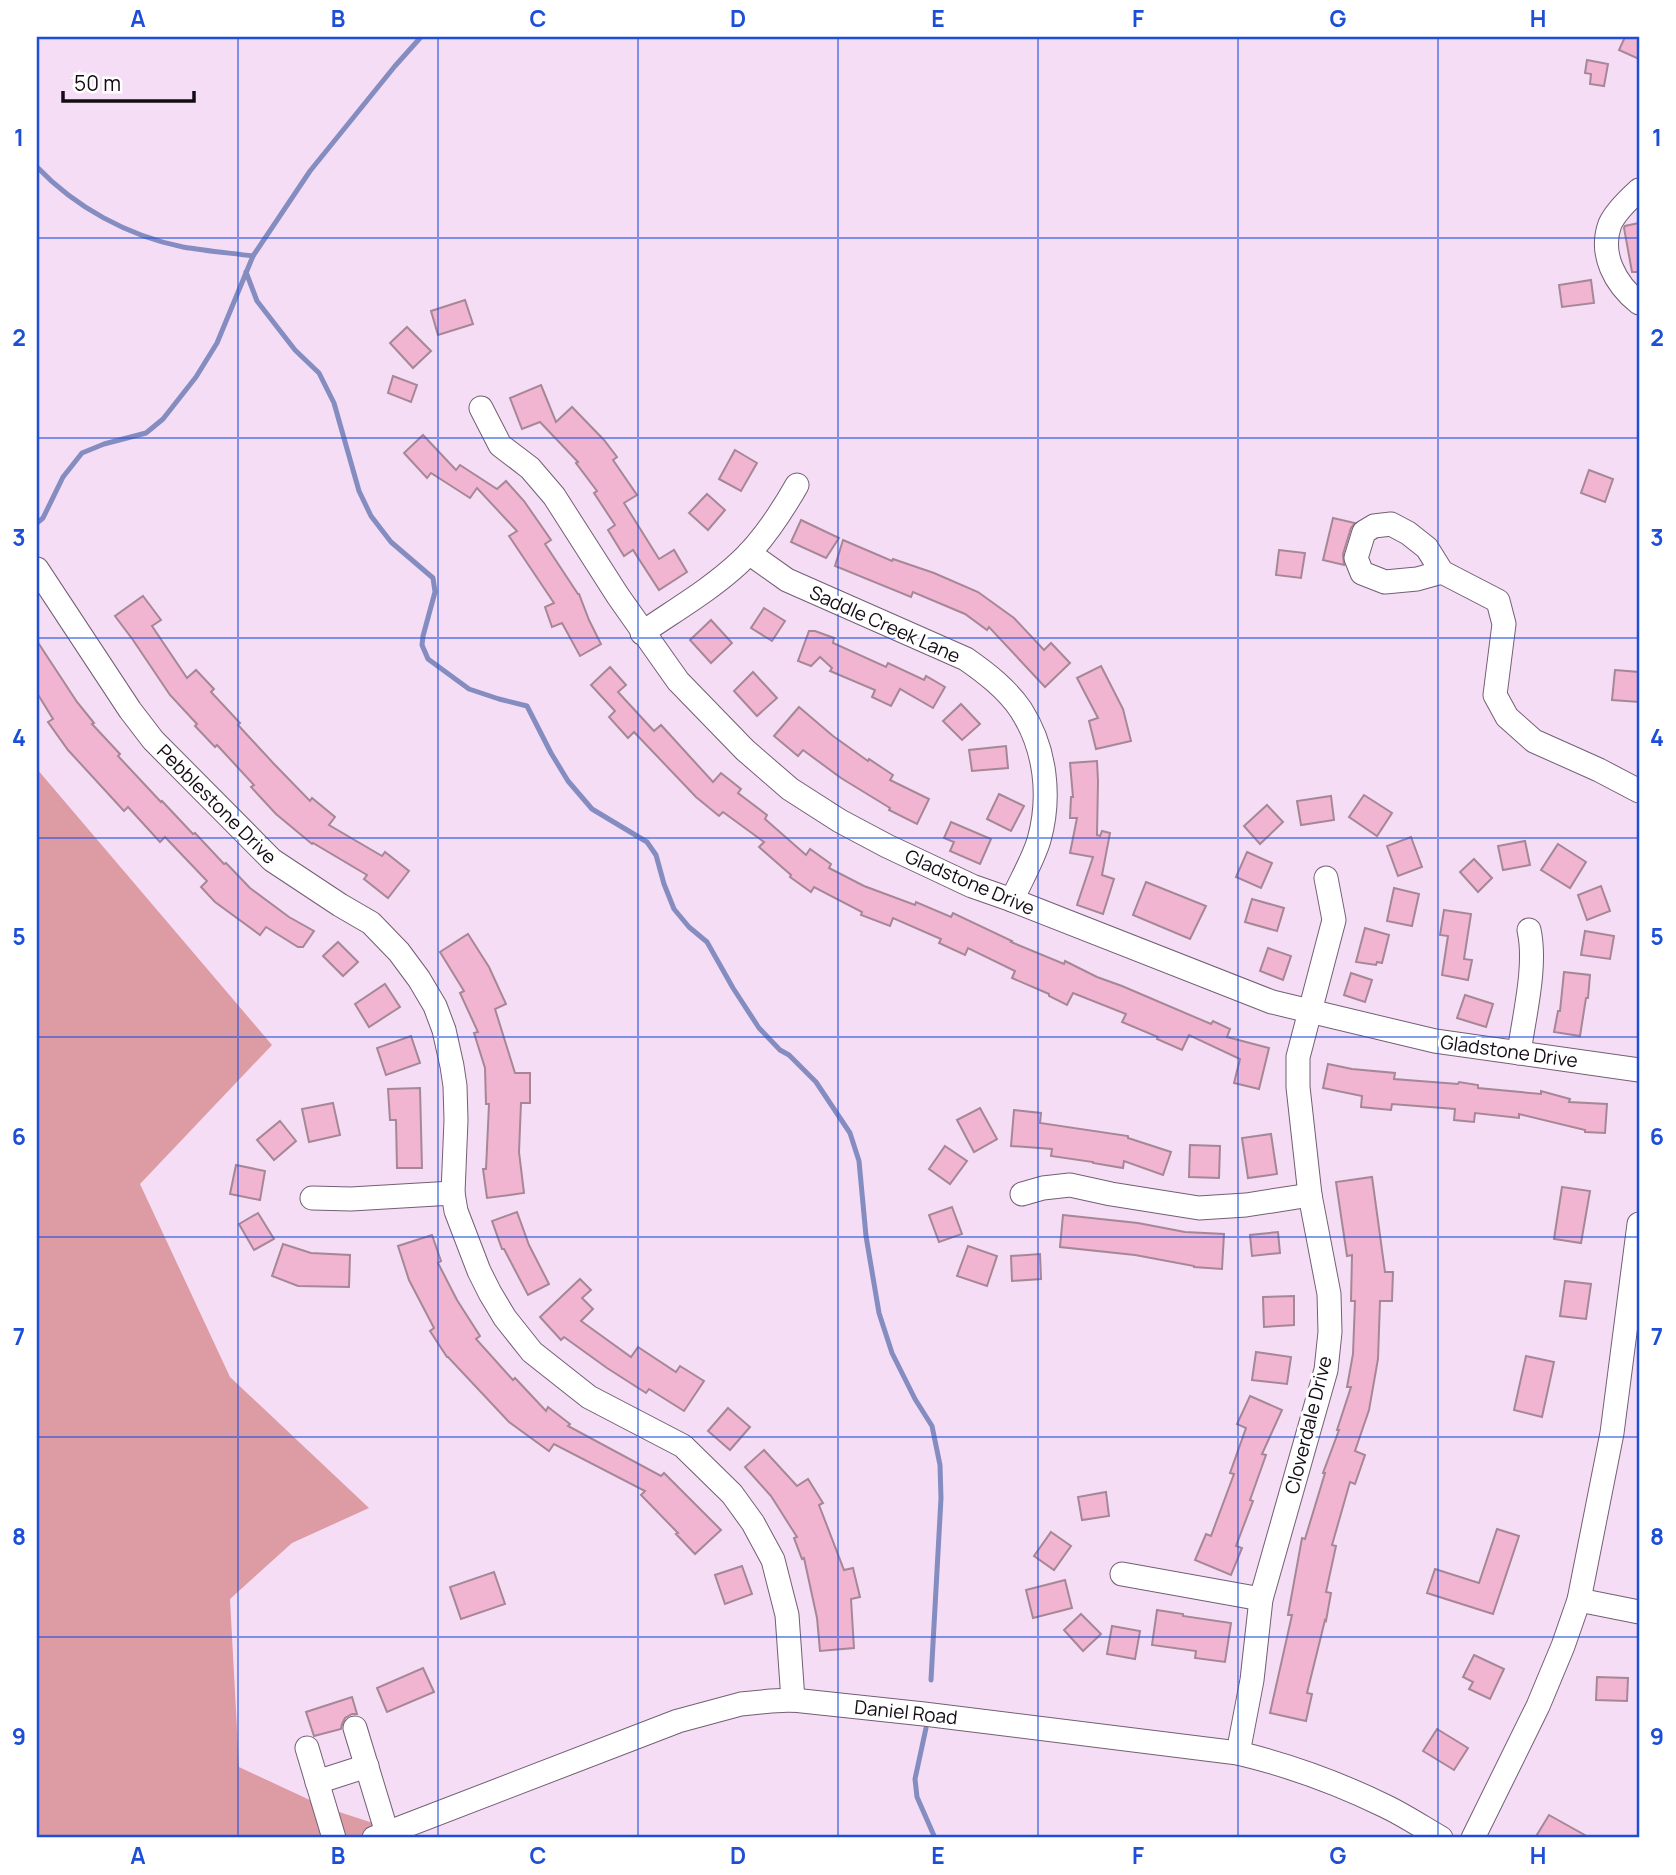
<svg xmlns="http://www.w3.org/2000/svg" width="1676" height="1875" viewBox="0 0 1676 1875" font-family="Manrope,sans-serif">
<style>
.forest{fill:#dd9ca3}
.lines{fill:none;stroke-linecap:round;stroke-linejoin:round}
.stream{stroke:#858dc0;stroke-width:5}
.building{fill:#f1b5d1;stroke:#a68796;stroke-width:2}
.minor-casing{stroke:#735f74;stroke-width:25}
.minor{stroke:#fff;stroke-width:23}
.grid{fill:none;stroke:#1d4ed8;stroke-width:2;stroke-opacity:0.55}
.labels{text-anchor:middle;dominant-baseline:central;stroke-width:6;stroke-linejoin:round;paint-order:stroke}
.street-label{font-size:19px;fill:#140c14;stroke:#fff}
.neatline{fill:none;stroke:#1d4ed8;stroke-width:2.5}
.grid-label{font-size:23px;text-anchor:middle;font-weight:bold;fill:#1d4ed8}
</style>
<rect width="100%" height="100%" fill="#f5ddf6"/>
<path class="forest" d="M37,769L272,1045L140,1184L230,1377L369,1508L292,1543L230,1599L239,1767L327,1808L419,1838H37Z"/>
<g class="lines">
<g class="stream">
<path d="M37,167C75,207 128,236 183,247C206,251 230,253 253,256"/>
<path d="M246,272L257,301L295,350L319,373L334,403L359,491L371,516L391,542L433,578L435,592L423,636L422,645L428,659L469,689L499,699L527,706L551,753L568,781L592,809L647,842L656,855L664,884L674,909L689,927L707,942L733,988L759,1028L780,1050L789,1055L816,1082L850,1133L859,1161L866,1236L879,1313L892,1353L915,1399L932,1426L940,1465L941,1498L931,1680"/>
<path d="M37,523L43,518L63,477L82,453L104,444L146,433L163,419L196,377L217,343L253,256L310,171L395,66L421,37"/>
<path d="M926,1728L915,1779L917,1797L935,1838"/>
</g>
</g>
<g class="building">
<path d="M1625,37H1639V59L1619,50Z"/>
<path d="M1587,60L1608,64L1604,86L1590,84L1591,74L1585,73Z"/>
<path d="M1639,223V272H1632L1624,228L1625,226Z"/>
<path d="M1591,280L1594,303L1562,307L1559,285Z"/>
<path d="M465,300L473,324L438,335L431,311Z"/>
<path d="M407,327L431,351L413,368L390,343Z"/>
<path d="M393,376L417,385L411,402L388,393Z"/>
<path d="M541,385L556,422L572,407L604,440L617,457L613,460L637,495L624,503L659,559L674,550L687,572L659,590L633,550L624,556L608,530L615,525L594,493L597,491L576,463L578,462L540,422L522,429L510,398Z"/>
<path d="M423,435L456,470L460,465L497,489L506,481L524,501L551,540L545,544L578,594H579L589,620L601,644L580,656L562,623L552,627L545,607L554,603L509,536L517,531L477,488L470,498L431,473L427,478L404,453Z"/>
<path d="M735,450L757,463L741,491L719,479Z"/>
<path d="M1589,470L1613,479L1605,502L1581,493Z"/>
<path d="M707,494L725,510L708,530L689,513Z"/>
<path d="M1333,518L1355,523L1351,528L1343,554L1344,565L1323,560Z"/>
<path d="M801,520L839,538L826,558L791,542Z"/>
<path d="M843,540L892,561L893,559L934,573L978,592L1014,618L1044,650L1051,643L1070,663L1045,687L989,627L987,630L965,614L913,592L911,597L835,566Z"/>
<path d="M1279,550L1305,553L1301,578L1276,575Z"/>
<path d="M143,596L161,620L152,626L187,678L196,670L214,689L211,692L240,723L238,725L275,765L310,801L312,798L335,817L329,825L382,856L385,852L409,871L388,898L364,879L367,875L313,843L312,844L276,814L251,787L254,785L217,745L215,747L195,726L197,724L170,695L133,640L115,616Z"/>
<path d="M764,608L785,621L772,641L751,628Z"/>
<path d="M711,620L732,643L711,663L690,640Z"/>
<path d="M809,631H815L834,638L833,643L886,667L888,663L924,680L926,676L945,687L933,708L900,689L891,706L872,697L875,690L830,671L832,668L820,657L811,666L798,661Z"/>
<path d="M37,641L77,702L94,723L92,724L120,754L118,756L161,802L162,801L193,834L195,833L224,864L226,863L250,888L289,917L314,931L303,947H298L266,927L260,935L215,902L201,887L207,881L165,837L160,842L128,807L124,811L68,750L48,722L53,719L37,693Z"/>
<path d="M1101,666L1123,709L1131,741L1096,749L1089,721L1098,718L1077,678Z"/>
<path d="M610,667L626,685L618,692L654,731L661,725L713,782L721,773L741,789L738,793L767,815L765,819L806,855L810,849L831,864L829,868L864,886L915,905L916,902L951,917L953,913L1012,941L1011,942L1064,964L1065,961L1097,977L1122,986L1211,1024L1213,1021L1230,1029L1227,1037L1269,1048L1259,1089L1234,1083L1240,1059L1189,1035L1182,1050L1157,1039L1158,1037L1122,1022L1126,1014L1073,993L1067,1005L1049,996V994L1012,978L1015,971L968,948L965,955L939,943L941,939L893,918L890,926L861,915L862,912L814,887L811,892L790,877L791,875L759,847L764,842L723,812L719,816L696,797L634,732L628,738L609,717L615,711L591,685Z"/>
<path d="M1615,670L1639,672V702L1612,700Z"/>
<path d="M753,672L777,698L757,716L734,691Z"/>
<path d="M961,704L980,724L962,740L943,721Z"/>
<path d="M799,707L833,736L868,761L869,759L893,775L890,780L929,799L917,824L889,810L890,808L841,778L803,750L798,756L774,736Z"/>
<path d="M1006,746L1008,768L972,771L969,750Z"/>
<path d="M1097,761L1098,781L1097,835L1100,836L1102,831L1110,833L1102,875L1114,879L1103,914L1077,905L1093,857L1070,853L1077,818H1070L1071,797H1073L1070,763Z"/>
<path d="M999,794L1024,806L1011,831L987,819Z"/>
<path d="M1364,795L1392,813L1377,836L1349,817Z"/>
<path d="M1331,796L1334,820L1301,825L1297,801Z"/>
<path d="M1267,805L1283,822L1260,844L1244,826Z"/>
<path d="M951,822L991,839L980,864L950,851L954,842L944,838Z"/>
<path d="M1411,837L1422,867L1398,876L1387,846Z"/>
<path d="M1525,841L1530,865L1503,870L1498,846Z"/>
<path d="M1558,844L1586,862L1570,888L1541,870Z"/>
<path d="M1247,852L1272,863L1261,888L1236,877Z"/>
<path d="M1474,859L1492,878L1478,892L1460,872Z"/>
<path d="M1146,882L1206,906L1190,939L1133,915Z"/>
<path d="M1601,886L1610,911L1587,920L1578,895Z"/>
<path d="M1394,888L1419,894L1412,926L1387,921Z"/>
<path d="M1252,899L1284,908L1277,931L1245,922Z"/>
<path d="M1444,910L1471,914L1464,959L1472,960L1468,980L1442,975L1448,936L1440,935Z"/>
<path d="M1365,928L1389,935L1382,963L1377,962L1376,965L1356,962Z"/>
<path d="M1585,931L1614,936L1610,959L1581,955Z"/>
<path d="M468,934L489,967L506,1004L495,1009L515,1073H530V1103H521L519,1152L524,1193L487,1198L483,1169H486L489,1104H486L485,1068L474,1033L478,1032L460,993L464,991L440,952Z"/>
<path d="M338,942L358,962L343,976L323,956Z"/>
<path d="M1268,948L1291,956L1283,980L1260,971Z"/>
<path d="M1564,972L1590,975L1588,998H1586L1580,1036L1554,1032L1558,1011H1560Z"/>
<path d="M1351,973L1372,980L1365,1002L1344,995Z"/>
<path d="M385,984L400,1007L369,1027L355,1004Z"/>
<path d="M1465,995L1493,1004L1486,1027L1457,1018Z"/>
<path d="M411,1036L420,1063L386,1075L377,1048Z"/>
<path d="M1328,1064L1352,1069L1395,1073L1394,1079L1458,1084L1459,1082L1478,1085V1088L1541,1094V1091L1570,1099L1569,1102L1607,1104L1605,1133L1585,1132V1130L1519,1114V1118L1475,1113L1474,1122L1454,1120L1455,1109L1392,1104L1391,1110L1361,1107L1362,1096L1323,1088Z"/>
<path d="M420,1088L422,1168H397L396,1120H390L388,1089Z"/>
<path d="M333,1103L340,1135L309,1142L302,1109Z"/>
<path d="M980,1108L997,1139L974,1152L957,1120Z"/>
<path d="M1014,1110L1041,1113L1040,1123L1128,1136V1138L1171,1152L1163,1175L1124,1161L1123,1168L1093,1163V1162L1051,1156L1052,1149L1011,1146Z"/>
<path d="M280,1121L296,1141L274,1160L257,1140Z"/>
<path d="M1271,1134L1277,1174L1248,1178L1242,1138Z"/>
<path d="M1190,1145L1220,1146L1219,1178L1189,1177Z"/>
<path d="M945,1146L967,1161L950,1184L929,1169Z"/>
<path d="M236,1165L265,1171L260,1200L230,1194Z"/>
<path d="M1372,1177L1385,1272H1393L1392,1301H1380L1378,1359L1369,1410L1355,1451L1365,1455L1355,1484L1350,1482L1332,1545L1336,1546L1326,1592L1331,1593L1326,1621L1325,1620L1307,1693L1312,1694L1306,1721L1270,1713L1292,1615H1288L1302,1538L1305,1539L1325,1473H1323L1339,1430H1337L1351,1387H1347L1353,1354L1355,1301H1351L1352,1255L1347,1256L1336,1182Z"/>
<path d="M1562,1187L1590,1191L1581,1243L1554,1239Z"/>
<path d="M952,1207L962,1234L939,1242L929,1215Z"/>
<path d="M517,1212L529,1245L549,1284L528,1295L504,1249H502L492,1221Z"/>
<path d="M258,1213L274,1239L254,1250L239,1224Z"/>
<path d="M1063,1215L1138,1223L1185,1232L1224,1234L1222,1269L1194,1267V1266L1135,1255L1060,1247Z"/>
<path d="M1278,1232L1280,1253L1252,1256L1250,1235Z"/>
<path d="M432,1235L441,1261L438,1263L457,1300L480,1336L476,1339L513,1380L515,1378L546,1411L548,1407L570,1424L568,1426L661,1476L664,1473L721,1530L695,1554L676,1534L678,1533L641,1495L645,1491L554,1444L549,1451L509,1422L448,1357H447L430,1331L434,1328L409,1280L398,1246Z"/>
<path d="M283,1244L311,1253L350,1255L349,1287L298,1286L272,1276Z"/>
<path d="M968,1246L997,1256L987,1286L957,1276Z"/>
<path d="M1040,1254L1041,1279L1012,1281L1011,1256Z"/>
<path d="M580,1279L591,1290L582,1298L593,1309L581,1321L631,1357L638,1347L676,1372L680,1366L704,1381L684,1411L649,1389L646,1393L607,1368L564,1337L561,1340L540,1317Z"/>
<path d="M1565,1281L1591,1284L1586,1319L1560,1316Z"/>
<path d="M1294,1296V1325L1264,1327L1263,1297Z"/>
<path d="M1256,1352L1291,1357L1287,1384L1252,1380Z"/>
<path d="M1526,1356L1554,1362L1542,1417L1514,1410Z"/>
<path d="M1250,1396L1282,1410L1262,1454L1266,1455L1250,1500L1253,1501L1236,1546L1242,1548L1231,1575L1195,1560L1206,1534L1211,1536L1234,1474L1230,1473L1246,1428L1237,1424Z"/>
<path d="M728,1408L750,1427L730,1450L708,1431Z"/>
<path d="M764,1450L797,1486L808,1479L823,1503L819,1505L844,1570L853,1568L860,1597L851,1599L854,1648L820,1651L817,1618L804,1558L802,1559L794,1538L797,1537L771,1496L745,1467Z"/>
<path d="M1106,1492L1109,1516L1082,1520L1078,1497Z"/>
<path d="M1497,1529L1519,1536L1493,1614L1427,1593L1435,1569L1479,1583Z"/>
<path d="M1051,1532L1071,1546L1054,1570L1034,1556Z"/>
<path d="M742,1566L752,1594L725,1604L715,1575Z"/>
<path d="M494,1572L505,1604L461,1619L450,1587Z"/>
<path d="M1065,1580L1072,1608L1033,1618L1026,1590Z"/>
<path d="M1157,1610L1183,1614V1616L1231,1623L1225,1662L1195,1658L1196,1651L1152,1645Z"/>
<path d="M1081,1614L1101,1634L1083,1651L1064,1630Z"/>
<path d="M1112,1626L1140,1631L1135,1659L1107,1654Z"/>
<path d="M1474,1655L1504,1669L1490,1699L1469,1689L1473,1682L1463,1677Z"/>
<path d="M423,1668L434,1692L387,1712L377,1688Z"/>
<path d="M1597,1677L1628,1678L1627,1701L1596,1700Z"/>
<path d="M352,1697L357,1714H352L345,1718L342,1724L341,1729L314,1736L306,1712Z"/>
<path d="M1437,1729L1468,1748L1454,1770L1423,1751Z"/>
<path d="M1549,1815L1590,1838H1535Z"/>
</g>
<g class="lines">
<g class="minor-casing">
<g id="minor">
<path d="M1639,190C1629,199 1616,211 1610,224C1599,254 1615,284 1639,303"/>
<path d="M481,408L500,445L530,468L554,496L618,596L678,681L745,750L790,789L840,821L887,846L972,886L1012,900L1272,1002L1435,1041L1639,1070"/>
<path d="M749,553L787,580L966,659C986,673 1007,689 1021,710C1046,749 1051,797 1039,840C1033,860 1021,880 1012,900"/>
<path d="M37,569L130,710L153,740L272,860L340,905L371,923L399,952L419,979L435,1006L444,1030L452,1066L455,1086L456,1120L453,1193L456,1211L479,1271L490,1293L505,1318L532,1352L589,1397L683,1446L732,1494L753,1523L773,1560L787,1615L793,1700"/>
<path d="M1442,572L1417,579L1385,582L1362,573L1356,558L1364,532L1374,526L1391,524L1408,533L1427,548L1442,572L1498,601L1504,624L1495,695L1507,717L1534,741L1599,770L1639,791"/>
<path d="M642,633C675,610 710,590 739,563C763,541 781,513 797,485"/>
<path d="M1519,1053C1524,1016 1537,966 1529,930"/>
<path d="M1022,1194L1043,1188L1070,1185L1111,1194L1199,1208L1246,1205L1310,1195"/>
<path d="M312,1198L351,1199L453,1193"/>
<path d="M1122,1574L1261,1599"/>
<path d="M1579,1600L1639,1612"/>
<path d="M355,1728L387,1833"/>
<path d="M307,1748L334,1838"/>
<path d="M1238,1753L1252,1680L1261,1599L1326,1370L1330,1332L1329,1294L1310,1195L1298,1087V1057L1334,920L1326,878"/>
<path d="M317,1782L367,1766"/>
<path d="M374,1838L678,1721L741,1704L771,1701L793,1700L924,1714L1238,1753C1288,1765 1338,1783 1385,1806C1404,1815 1422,1827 1441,1838"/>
<path d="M1473,1838L1538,1706L1563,1646L1579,1600L1612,1433L1639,1224"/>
</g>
</g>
<use href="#minor" class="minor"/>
</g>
<path class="grid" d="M238,37V1838M438,37V1838M638,37V1838M838,37V1838M1038,37V1838M1238,37V1838M1438,37V1838M37,238H1639M37,438H1639M37,638H1639M37,838H1639M37,1037H1639M37,1237H1639M37,1437H1639M37,1637H1639"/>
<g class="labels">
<g class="street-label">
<text transform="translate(885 624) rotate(24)">Saddle Creek Lane</text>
<text transform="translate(217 804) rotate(45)">Pebblestone Drive</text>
<text transform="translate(970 882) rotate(23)">Gladstone Drive</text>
<text transform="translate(1509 1051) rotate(8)">Gladstone Drive</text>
<text transform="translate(1308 1425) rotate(-76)">Cloverdale Drive</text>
<text transform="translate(906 1712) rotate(6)">Daniel Road</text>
</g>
</g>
<rect width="1676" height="1875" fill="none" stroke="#ffffff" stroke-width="77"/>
<path d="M63 91v10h131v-10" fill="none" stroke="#140c14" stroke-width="3.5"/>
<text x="74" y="91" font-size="21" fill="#140c14" stroke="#ffffff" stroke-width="5" paint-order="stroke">50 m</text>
<rect x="38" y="38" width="1600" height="1798" class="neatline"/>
<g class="grid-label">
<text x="138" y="27">A</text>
<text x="338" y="27">B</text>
<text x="538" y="27">C</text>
<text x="738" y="27">D</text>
<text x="938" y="27">E</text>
<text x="1138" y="27">F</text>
<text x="1338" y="27">G</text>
<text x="1538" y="27">H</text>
<text x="19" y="146">1</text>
<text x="1657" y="146">1</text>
<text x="19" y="346">2</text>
<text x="1657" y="346">2</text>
<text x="19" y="546">3</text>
<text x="1657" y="546">3</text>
<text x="19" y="746">4</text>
<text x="1657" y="746">4</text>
<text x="19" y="945">5</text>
<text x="1657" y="945">5</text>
<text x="19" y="1145">6</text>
<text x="1657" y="1145">6</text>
<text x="19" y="1345">7</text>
<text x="1657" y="1345">7</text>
<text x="19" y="1545">8</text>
<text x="1657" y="1545">8</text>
<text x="19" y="1745">9</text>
<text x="1657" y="1745">9</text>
<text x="138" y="1864">A</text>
<text x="338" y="1864">B</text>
<text x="538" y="1864">C</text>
<text x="738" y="1864">D</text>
<text x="938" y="1864">E</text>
<text x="1138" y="1864">F</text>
<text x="1338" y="1864">G</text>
<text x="1538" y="1864">H</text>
</g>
</svg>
